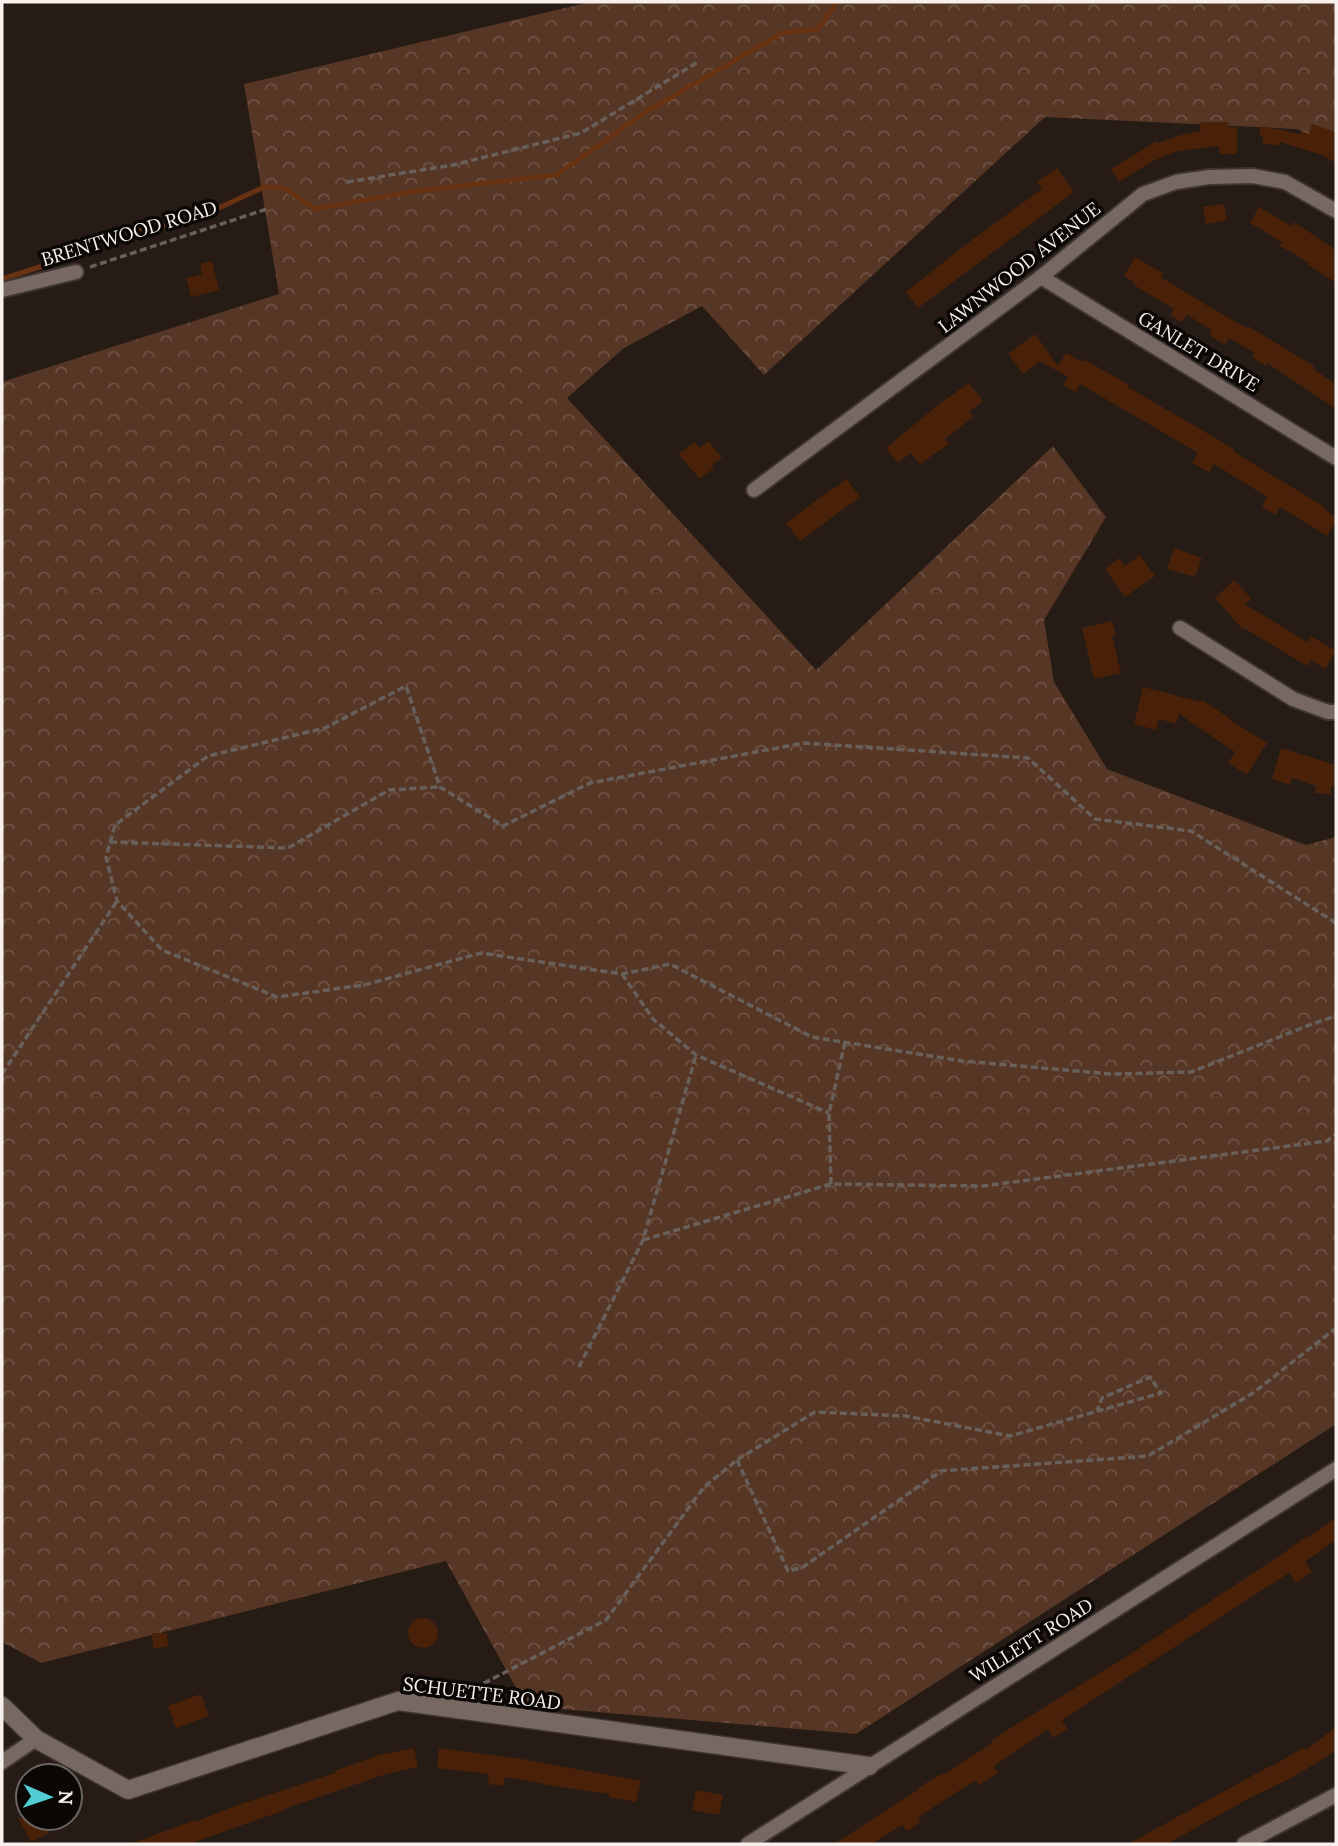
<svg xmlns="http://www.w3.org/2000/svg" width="1338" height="1846" viewBox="0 0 1338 1846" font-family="Lora,serif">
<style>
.forest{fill:url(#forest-crowns)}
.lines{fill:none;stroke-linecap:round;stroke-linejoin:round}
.stream{stroke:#673312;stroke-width:5}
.building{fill:#482108}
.minor-casing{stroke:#3d3532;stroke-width:18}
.tertiary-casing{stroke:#3d3532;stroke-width:21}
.path{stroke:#6a605b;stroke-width:3.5;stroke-dasharray:7 3.5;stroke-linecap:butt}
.minor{stroke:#776962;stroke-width:14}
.tertiary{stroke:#776962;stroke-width:18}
.labels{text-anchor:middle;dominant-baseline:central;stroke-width:7;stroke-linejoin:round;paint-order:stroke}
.street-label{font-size:19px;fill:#f8f0ec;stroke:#0b0705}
</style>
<defs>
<pattern id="forest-crowns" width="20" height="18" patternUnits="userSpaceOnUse" patternTransform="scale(1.75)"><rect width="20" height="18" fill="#563624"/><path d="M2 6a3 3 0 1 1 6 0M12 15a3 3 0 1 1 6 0" fill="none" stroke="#6f5344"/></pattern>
</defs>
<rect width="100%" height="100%" fill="#261b15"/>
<path class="forest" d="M590,2H1336V145L1296,129L1045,117L764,375L702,306L624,348L567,398L816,670L1053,446L1106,517L1044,620L1054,682L1107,769L1306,845L1336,837V1424L856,1734L526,1706L446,1561L41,1663L2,1642V382L279,294L244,84Z"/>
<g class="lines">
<path class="stream" d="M2,279L68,258L115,231L184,224L264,187L284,188L315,209L416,191L556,175L646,112L782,33L818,29L837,2"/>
</g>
<g class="building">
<path d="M1199,122H1228V127H1237V154H1219V146L1178,151L1153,161L1119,182L1111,169L1157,141L1158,143L1181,135L1201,131Z"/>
<path d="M1312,124L1336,132V163L1322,155L1280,142L1279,146L1262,143L1263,136L1259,135L1261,126L1300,134L1301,131L1309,134Z"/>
<path d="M1057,168L1074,192L918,308L906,292L973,239L1042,189L1037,182Z"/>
<path d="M1224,204L1227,220L1206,224L1203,207Z"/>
<path d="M1259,207L1291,226L1294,222L1336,250V283L1308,265L1309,263L1279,245L1282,242L1250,223Z"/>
<path d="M1135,257L1163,273L1161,277L1208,306L1247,328L1248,326L1314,366L1313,369L1336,384V409L1267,363L1266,366L1252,357L1254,353L1229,338L1225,345L1209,335L1212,330L1187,315L1182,322L1170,315L1174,309L1134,285L1135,283L1124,276Z"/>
<path d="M212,261L219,290L191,297L186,278L202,274L200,264Z"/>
<path d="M1035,334L1058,366L1066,353L1082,362L1084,359L1129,385L1128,387L1234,449L1233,451L1326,508L1325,510L1336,517V521L1327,536L1280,507L1276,515L1262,507L1267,497L1214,464L1209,472L1192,463L1198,453L1080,384L1076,392L1063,385L1068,377L1040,361L1023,374L1008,354Z"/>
<path d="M969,383L983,401L969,412L973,417L945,439L949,444L920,464L911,453L898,463L886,448L939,404Z"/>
<path d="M708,441L722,458L712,465L714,468L700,479L678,454L695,442L699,448Z"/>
<path d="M847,479L860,497L800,541L786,523L834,487L835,488Z"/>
<path d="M1174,548L1202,558L1195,577L1167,569Z"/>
<path d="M1140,555L1155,576L1125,597L1105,569L1119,558L1125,566Z"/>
<path d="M1234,580L1251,598L1245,604L1307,642L1311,636L1336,651L1325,669L1311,660L1307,666L1244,628L1243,630L1215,598Z"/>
<path d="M1112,621L1116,635L1112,636L1121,673L1094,679L1082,628Z"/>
<path d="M1143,687L1201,702L1202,700L1231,719L1230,720L1267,743L1247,775L1228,763L1235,752L1179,714L1176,724L1159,719L1156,730L1134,724Z"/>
<path d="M1281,748L1336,765V787L1331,786V794L1315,793L1316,786L1292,778L1290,785L1272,779Z"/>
<path d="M1336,1518V1540L1305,1562L1312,1572L1296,1583L1289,1573L1247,1600L1062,1720L1067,1729L1053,1738L1048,1729L994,1766L998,1773L979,1785L976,1780L918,1817L921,1822L907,1831L902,1825L872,1844H834L919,1789L918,1788L942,1773L943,1775L992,1743L991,1741L1015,1725L1126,1657L1282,1554L1307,1536L1308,1537Z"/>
<circle cx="423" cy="1633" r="15"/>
<path d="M152,1633H167L168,1647L153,1648Z"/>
<path d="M201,1694L209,1716L176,1728L168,1706Z"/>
<path d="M1336,1727V1751L1295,1776L1246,1800L1167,1844H1128L1250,1777L1270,1766L1271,1767L1304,1747L1306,1750Z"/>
<path d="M414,1748L418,1767L386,1774L284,1809L285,1810L189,1844H134L133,1843L195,1820V1822L235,1806L335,1773L334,1771L379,1755Z"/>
<path d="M439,1748L522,1759L641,1781L636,1802L609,1797V1794L554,1786L505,1777L503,1786L488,1784L489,1774L437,1768Z"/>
<path d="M696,1790L723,1795L719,1815L692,1810Z"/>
<path d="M18,1818H41L49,1833L31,1842Z"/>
</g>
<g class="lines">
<g class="minor-casing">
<g id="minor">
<path d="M1041,277L1336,458"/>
<path d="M2,290L76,272"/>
<path d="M754,490L1041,277L1143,194L1176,182L1209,177L1253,176L1285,182L1336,211"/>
<path d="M1180,628L1293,699L1328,712H1336"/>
<path d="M2,1762L36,1739"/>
<path d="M748,1844L1336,1469"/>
<path d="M1244,1844L1336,1795"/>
</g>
</g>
<g class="tertiary-casing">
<path id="tertiary" d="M2,1706L36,1739L128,1790L398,1701L869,1766"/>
</g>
<g class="path">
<path d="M897,2H898"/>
<path d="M347,182L453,165L581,133L698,62"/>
<path d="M90,267L267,209"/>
<path d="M110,842L288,848L389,790L439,787"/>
<path d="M1336,923L1191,831L1095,819L1028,758L804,743L590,783L503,826L440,787L406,686L325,728L208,756L115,825L106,857L117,901L162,950L277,997L364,985L481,953L622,974L670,964L812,1037L962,1061L1111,1074L1191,1072L1312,1024L1336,1016"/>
<path d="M622,974L653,1019L696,1055L829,1113"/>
<path d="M2,1074L117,901"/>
<path d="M831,1184L829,1113L845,1042"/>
<path d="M643,1240L831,1184L983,1186L1327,1141L1336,1134"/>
<path d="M579,1367L643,1240L696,1055"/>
<path d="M737,1460L788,1571L803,1567L941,1471L1148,1456L1253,1393L1336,1328"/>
<path d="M465,1693L606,1620L704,1487L737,1460L815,1412L906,1416L1010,1436L1161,1393L1150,1377L1102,1398L1097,1411"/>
</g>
<use href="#minor" class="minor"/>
<use href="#tertiary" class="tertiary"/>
</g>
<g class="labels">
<g class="street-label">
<text transform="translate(129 233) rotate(-17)">BRENTWOOD ROAD</text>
<text transform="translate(1019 267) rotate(-38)">LAWNWOOD AVENUE</text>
<text transform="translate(1199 351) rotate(31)">GANLET DRIVE</text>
<text transform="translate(1031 1640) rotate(-32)">WILLETT ROAD</text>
<text transform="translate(482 1693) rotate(7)">SCHUETTE ROAD</text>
</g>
</g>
<rect width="1338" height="1846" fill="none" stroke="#f8f0ec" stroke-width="7"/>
<g transform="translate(49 1797) rotate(92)"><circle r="33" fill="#0b0705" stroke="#6a6461" stroke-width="2"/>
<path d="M0-5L12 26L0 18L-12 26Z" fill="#51ccd2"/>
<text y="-10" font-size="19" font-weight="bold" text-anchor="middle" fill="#f8f0ec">N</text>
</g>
</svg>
